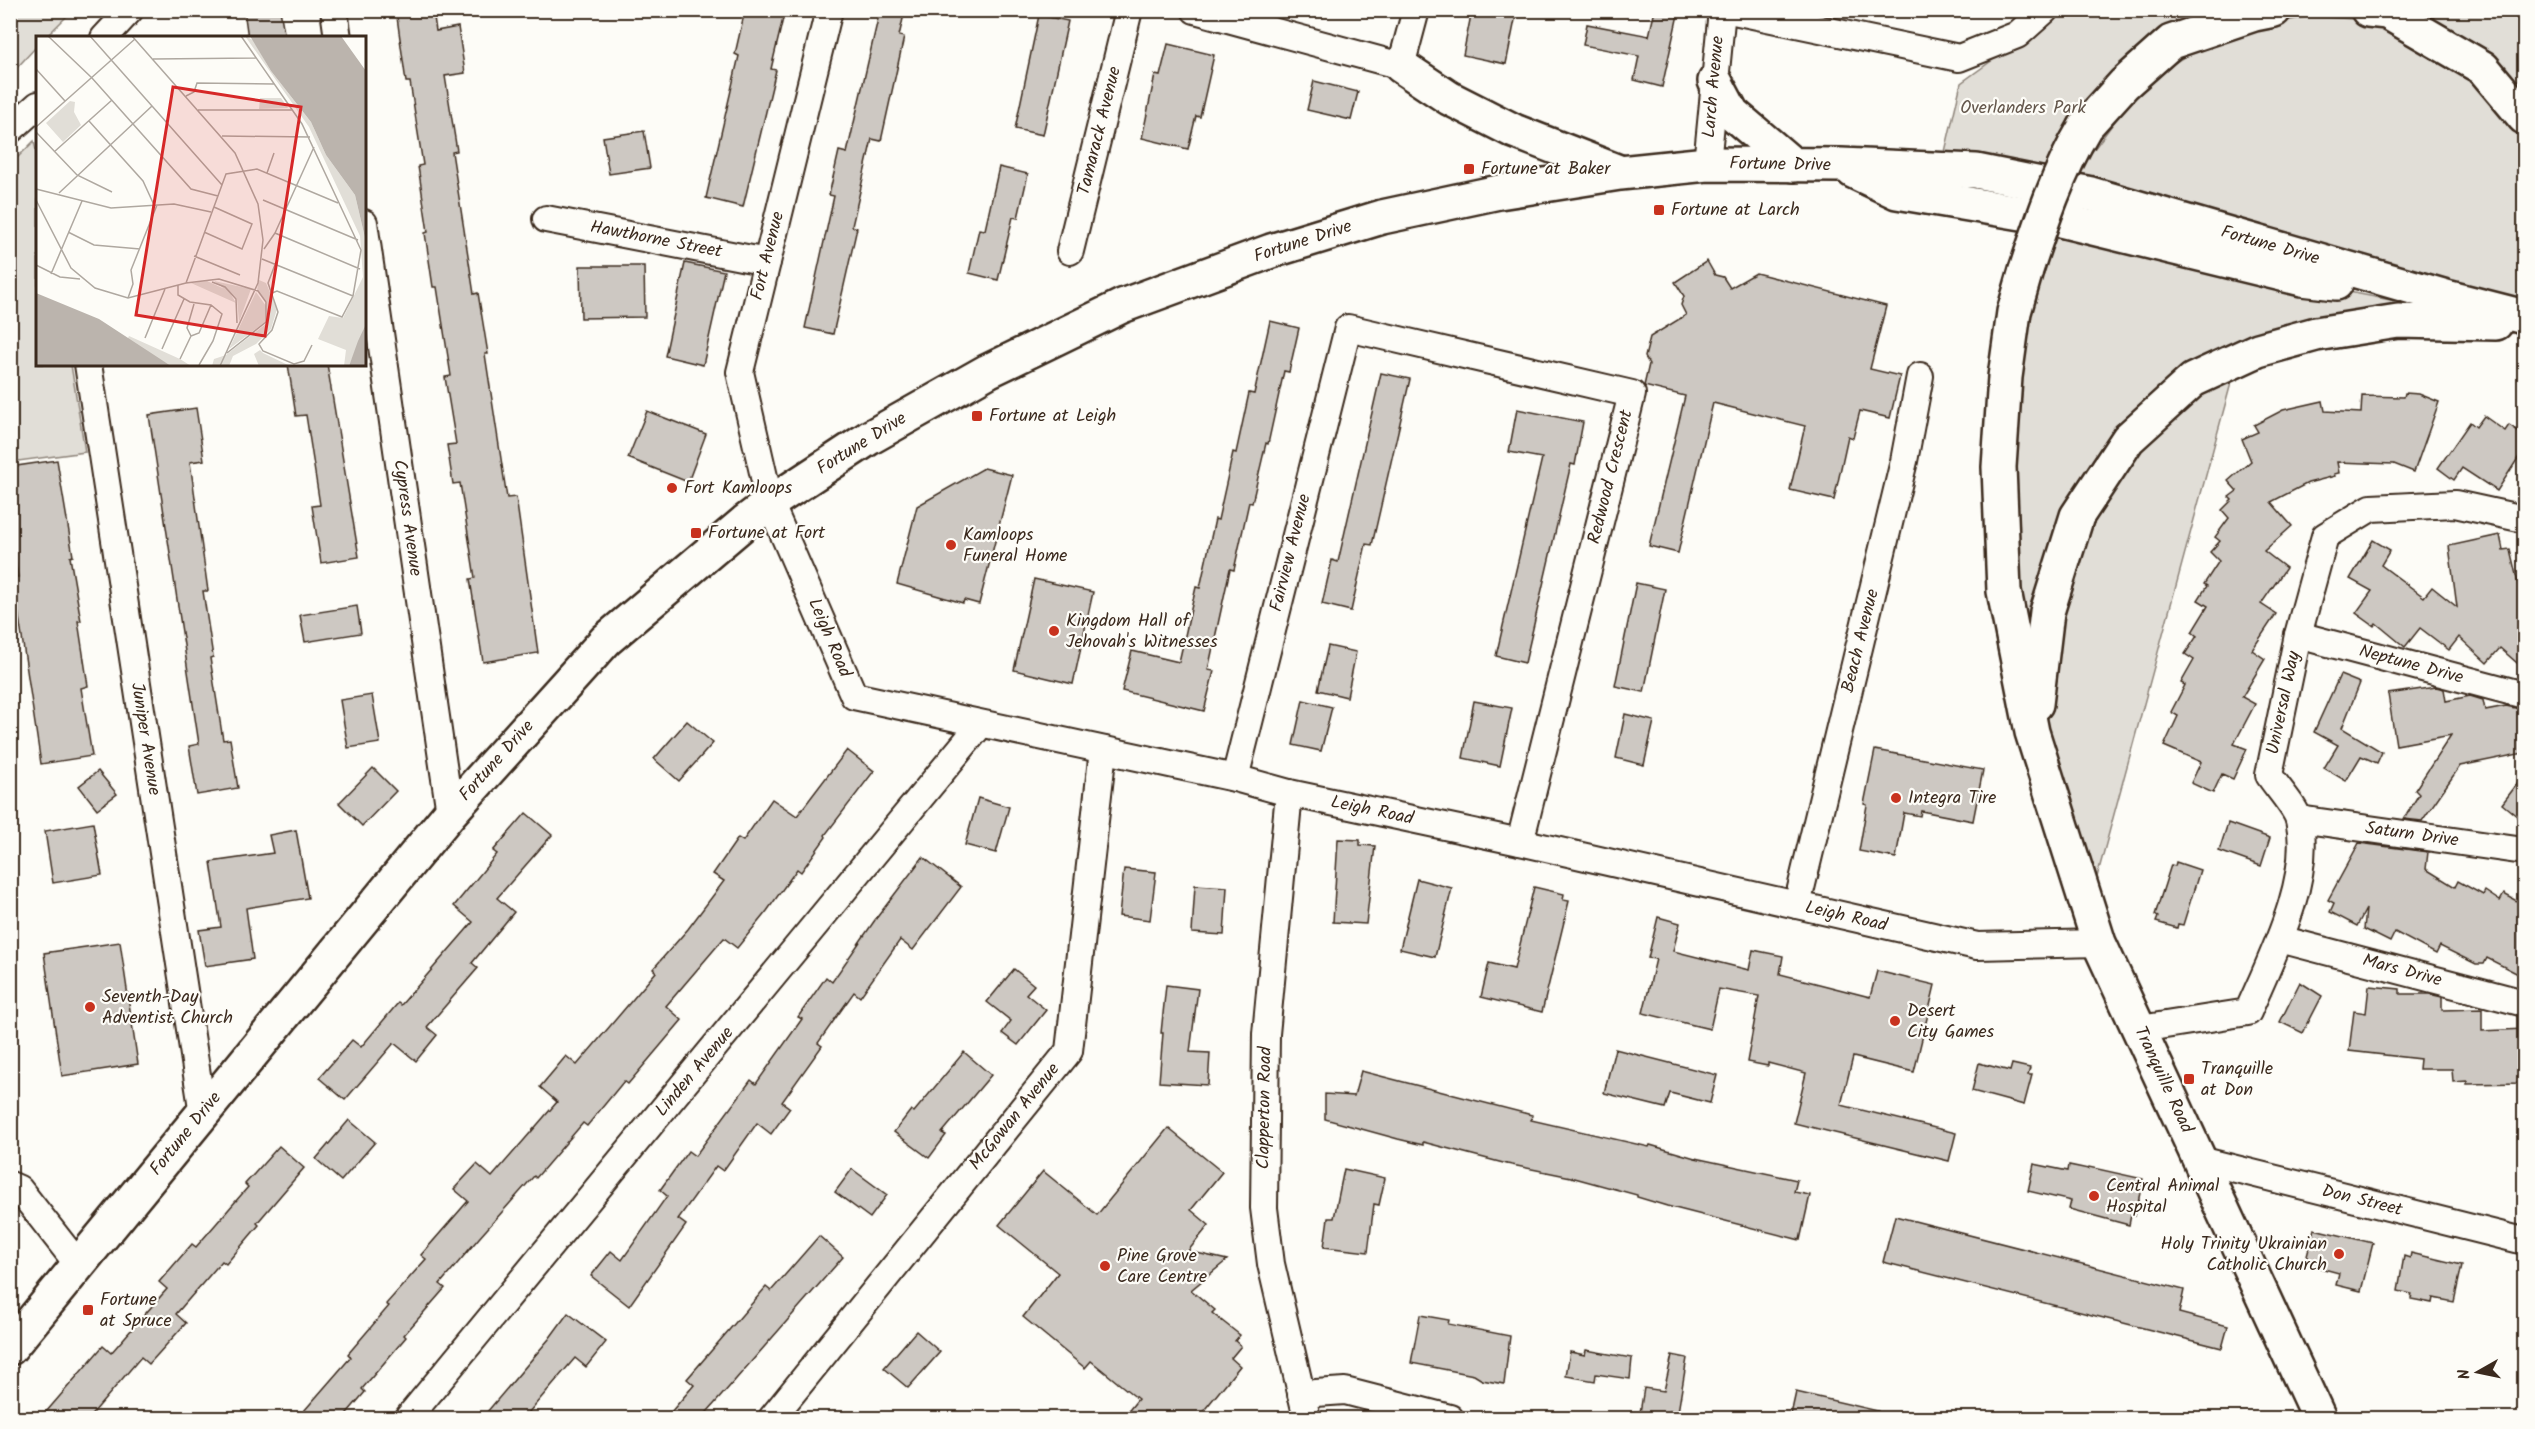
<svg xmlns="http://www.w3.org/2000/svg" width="2535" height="1429" viewBox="0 0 2535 1429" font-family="Kalam,sans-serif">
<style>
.green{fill:#e1ded7;stroke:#8e847a;stroke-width:1.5}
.building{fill:#cdc8c2;stroke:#3b2a1e;stroke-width:1.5}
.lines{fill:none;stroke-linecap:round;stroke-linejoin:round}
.minor-casing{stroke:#3b2a1e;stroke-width:30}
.major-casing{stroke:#3b2a1e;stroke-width:38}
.minor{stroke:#fdfcf7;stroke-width:26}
.major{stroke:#fdfcf7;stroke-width:33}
.major-bridge-casing{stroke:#3b2a1e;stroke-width:38;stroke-linecap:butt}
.major-bridge{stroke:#fdfcf7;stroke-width:33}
.poi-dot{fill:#c8321e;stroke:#fdfcf7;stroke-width:2}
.labels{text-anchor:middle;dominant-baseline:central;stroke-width:4.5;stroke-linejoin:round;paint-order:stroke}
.street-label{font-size:18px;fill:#3b2a1e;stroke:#fdfcf7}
.park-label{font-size:18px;fill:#64574c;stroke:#fdfcf7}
.poi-label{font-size:18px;fill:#3b2a1e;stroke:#fdfcf7;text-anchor:start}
.inset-road{fill:none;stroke:#afa8a0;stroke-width:1.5}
.view{fill:#d62828;fill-opacity:0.15;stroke:#d62828;stroke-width:3}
.inset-edge{fill:none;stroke:#3b2a1e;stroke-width:3}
</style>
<rect width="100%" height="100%" fill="#fdfcf7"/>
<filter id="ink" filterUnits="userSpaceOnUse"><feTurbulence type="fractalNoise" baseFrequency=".0167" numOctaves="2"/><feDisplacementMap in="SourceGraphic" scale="12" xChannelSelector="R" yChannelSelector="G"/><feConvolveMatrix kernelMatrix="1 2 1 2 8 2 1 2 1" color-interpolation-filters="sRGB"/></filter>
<g filter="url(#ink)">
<g class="green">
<path d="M19,10L72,11L46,37L38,38L37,46L11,74V18Z"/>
<path d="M2060,11H2237L2165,37L2050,169L1944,156L1961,83Z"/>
<path d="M2402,11H2524V104Z"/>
<path d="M2310,16L2383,21L2480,76L2524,128V304L2077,172L2143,83L2215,37Z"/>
<path d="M34,141L38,160V364L71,365L85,452L11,462V164Z"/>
<path d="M2052,235L2432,308L2296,330L2118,433L2029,652L2009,482L2025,333Z"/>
<path d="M2234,372L2094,888L2043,723L2054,639L2081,542L2119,469L2171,410Z"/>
</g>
<g class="building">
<path d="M244,10H280L285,38H248Z"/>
<path d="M396,10H433L436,31L458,27L465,73L445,76L457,151L452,152L474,294L478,293L488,354H485L507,498L516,497L538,653L483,662L470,579L475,578L460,483L453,484L447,445L456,444L445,377L451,376L437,287H433L425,233L428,232L418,166L423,165L410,82H406Z"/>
<path d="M745,10H785L771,69L776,70L743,207L706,198L739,56L735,54Z"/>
<path d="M880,10H905L899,36L904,37L881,141L872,139L852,226L857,228L833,334L805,328L834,196L829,195L839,151L847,153Z"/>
<path d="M1472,10H1517L1506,64L1463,55Z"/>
<path d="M1655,10H1679L1662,87L1634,80L1639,56L1583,45L1587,24L1649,36Z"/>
<path d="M1039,15L1068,21L1043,135L1015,129Z"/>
<path d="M1168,44L1214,55L1200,117L1196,116L1188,149L1142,138L1155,75L1160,76Z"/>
<path d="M1314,81L1358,92L1351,120L1307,110Z"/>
<path d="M644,131L650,168L609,174L603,137Z"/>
<path d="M999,167L1028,174L1018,218L1013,217L998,280L969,273L979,229L985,230Z"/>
<path d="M1707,261L1715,275L1723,277L1730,288L1756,273L1886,306L1870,369L1900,376L1890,418L1860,411L1853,438L1848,436L1834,500L1790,490L1805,426L1713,403L1678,553L1649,546L1685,396L1644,386L1649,364L1645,357L1650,337L1686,315L1681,305L1684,296L1675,282Z"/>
<path d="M685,263L724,271L703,365L665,356Z"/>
<path d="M580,266H644L645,317L581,318Z"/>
<path d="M1270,321L1299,328L1289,372L1284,371L1268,444L1266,443L1252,503L1249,502L1234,570L1230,569L1208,670L1214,671L1204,711L1122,691L1132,651L1179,662L1196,587L1200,588L1215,519L1218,520L1233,452L1236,453L1249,393L1254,394Z"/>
<path d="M288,364H327L359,557L321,563L312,506L320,505L306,415L296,416Z"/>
<path d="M1381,373L1410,379L1372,545L1366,544L1351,611L1322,604L1332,560L1338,562Z"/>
<path d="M2405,393L2419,394L2439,402L2414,472L2394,464L2337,462L2339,473L2334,474L2335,476L2308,483L2271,502L2292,526L2264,551L2286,568L2261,604L2276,614L2252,650L2265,659L2242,697L2255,704L2234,744L2247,749L2233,779L2222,774L2213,793L2191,783L2201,762L2164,746L2178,716L2171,712L2185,685L2181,683L2194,660L2185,654L2197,636L2192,632L2208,606L2198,600L2207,586L2204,584L2219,561L2210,552L2220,541L2215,537L2229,518L2222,510L2232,500L2229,497L2237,491L2228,481L2251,461L2242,439L2258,432L2254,425L2283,410L2323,401L2325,411L2361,413L2362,396L2404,397Z"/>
<path d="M196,408L204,460L190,462L208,591H203L213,657L210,658L223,740L230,739L238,788L197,795L189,746L199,744L149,415Z"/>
<path d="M1517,409L1583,422L1575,465L1571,464L1525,663L1496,656L1542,458L1509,452Z"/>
<path d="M647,411L706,434L688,482L628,458Z"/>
<path d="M2484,416L2505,431L2509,425L2524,435V449L2497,491L2462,468L2454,480L2438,468L2470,422L2476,427Z"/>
<path d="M57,460L73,556L70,557L81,621H78L88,686L81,688L92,756L41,764L13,577H18L10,528V467Z"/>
<path d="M984,468L1012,475L979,604L964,600L963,603L897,584L917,506Z"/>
<path d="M2500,535L2503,550L2510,549L2520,592H2524V669L2500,648L2487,663L2459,637L2449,650L2420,628L2405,647L2376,623L2374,626L2356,613L2372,591L2350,579L2373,540L2390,550L2381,565L2424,597L2432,587L2457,607L2449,546Z"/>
<path d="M1034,579L1093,592L1073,684L1014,670Z"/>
<path d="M1636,583L1665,589L1644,692L1615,686Z"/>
<path d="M357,606L361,633L305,642L300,615Z"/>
<path d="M1328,646L1356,652L1347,697L1318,690Z"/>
<path d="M2340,675L2360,683L2342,728L2382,752L2377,763L2361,756L2346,781L2324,768L2338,745L2314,732Z"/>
<path d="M2436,687L2444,689L2446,701L2470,696L2483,700L2485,710L2506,706L2524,710V753L2460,766L2422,821L2404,819L2419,794L2415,790L2451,735L2396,745L2388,694Z"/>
<path d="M372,695L380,743L348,748L340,700Z"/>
<path d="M1303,700L1332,707L1321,751L1293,745Z"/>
<path d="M1474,701L1512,708L1500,766L1463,758Z"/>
<path d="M1625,714L1654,721L1644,765L1616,758Z"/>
<path d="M687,721L713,743L679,781L654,759Z"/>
<path d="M847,750L874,771L825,835L826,837L801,872L797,869L767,911L737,948L724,938L666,1006L682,1020L628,1084L624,1081L587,1126L583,1123L536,1178L534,1176L479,1238L440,1284L445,1288L404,1335L406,1337L362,1389L365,1392L342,1419H297L351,1357L348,1354L389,1306L386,1304L426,1259L421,1255L468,1201L454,1189L477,1164L492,1177L557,1102L540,1087L566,1056L577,1065L656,972L653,969L688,929L724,881L713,874L738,838L743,841L772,799L797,816Z"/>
<path d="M1875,750L1983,770L1973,821L1921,811L1920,816L1904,813L1896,858L1859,851L1867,805L1864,804Z"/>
<path d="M373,768L396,791L362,826L339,803Z"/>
<path d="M98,771L117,794L97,809L79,786Z"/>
<path d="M2524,775V822L2502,804Z"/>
<path d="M978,798L1009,807L996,853L965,845Z"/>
<path d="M526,813L552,835L497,898L514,912L472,963L478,968L427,1027L437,1035L416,1061L394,1043L345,1100L319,1078L352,1040L361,1047L398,1003L401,1005L473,922L454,906L497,854L493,851Z"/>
<path d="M93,823L102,875L53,883L45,831Z"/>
<path d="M2228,823L2270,838L2261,866L2219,851Z"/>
<path d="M296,830L308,898L246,908L253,959L205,966L199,930L221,927L211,862L273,853L269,835Z"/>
<path d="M1338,839L1360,840V845L1375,846L1366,924L1333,922Z"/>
<path d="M2359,843L2428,852L2426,869L2455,887L2458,881L2483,895L2485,891L2500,901L2504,894L2524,905V977L2487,958L2484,964H2476L2440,946L2436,954L2395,932L2390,942L2364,929L2366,909L2357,926L2330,912L2334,903L2328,900Z"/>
<path d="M923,857L961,887L913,950L900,940L860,997L854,992L818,1043L822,1046L782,1102L790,1108L771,1134L757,1123L723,1171L716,1166L678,1219L686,1225L629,1306L591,1276L611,1251L622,1260L667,1196L660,1190L688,1151L695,1156L751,1080L756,1084L802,1019L798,1017L826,977L832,982L875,920Z"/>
<path d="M2176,862L2200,870L2183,925L2178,924L2177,928L2156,922L2158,917L2155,915L2171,865L2175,866Z"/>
<path d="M1124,869L1156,872L1150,920L1119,916Z"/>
<path d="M1417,879L1452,888L1435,957L1400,949Z"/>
<path d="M1195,885L1227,887L1224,935L1192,933Z"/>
<path d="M1534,887L1564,894L1563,900L1569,901L1542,1012L1481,997L1489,963L1514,969Z"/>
<path d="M1658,917L1680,923L1673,951L1749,970L1753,950L1783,956L1780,974L1870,997L1877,971L1935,985L1914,1072L1853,1057L1841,1105L1956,1133L1949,1161L1794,1123L1806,1073L1768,1063V1066L1747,1062L1759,996L1719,989L1710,1029L1643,1013L1656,959L1648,958Z"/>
<path d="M120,942L138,1064L62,1076L44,953Z"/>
<path d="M1014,969L1034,985L1026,994L1046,1010L1018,1045L1002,1033L1011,1021L987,1002Z"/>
<path d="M2300,982L2322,996L2303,1033L2280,1022Z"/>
<path d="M1166,985L1198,989L1190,1052L1210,1053L1208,1085L1159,1082L1163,1033H1161Z"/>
<path d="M2369,986L2400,989V994H2429L2442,997V1010L2482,1009V1031L2524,1029V1083L2467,1084V1081L2453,1082L2452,1069H2419L2420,1059L2349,1051L2354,1011L2366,1013Z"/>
<path d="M1615,1049L1717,1075L1710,1103L1670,1093L1665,1108L1604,1093Z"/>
<path d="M964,1052L991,1075L942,1133L946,1135L929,1158L894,1132L911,1110L914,1112Z"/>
<path d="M1979,1063L2010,1071L2012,1064L2030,1068L2028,1075H2032L2024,1105L1972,1091Z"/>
<path d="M1361,1071L1532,1115L1531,1120L1649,1147L1650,1145L1695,1158L1797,1180L1794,1192L1810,1195L1800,1240L1667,1206L1637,1197V1195L1571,1177L1507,1164L1423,1142V1145L1398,1139L1325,1119V1094L1354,1096Z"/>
<path d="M349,1120L375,1142L341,1181L316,1159Z"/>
<path d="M1168,1128L1222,1172L1191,1210L1209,1225L1188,1251L1227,1260L1191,1290L1215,1310L1212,1313L1240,1335L1235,1341L1241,1346L1231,1358L1240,1366L1197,1419H1122L1138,1399L1091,1361L1085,1368L1023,1317L1058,1273L999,1225L1043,1171L1097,1215Z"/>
<path d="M279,1146L304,1168L257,1223L259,1225L226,1264L222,1261L176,1314L186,1323L149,1364L141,1357L88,1419H40L103,1346L111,1353L167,1289L159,1282L192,1244L196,1247L248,1187L245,1184Z"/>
<path d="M2034,1164L2068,1171L2069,1165L2088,1169L2089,1167L2143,1179L2135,1216L2131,1215L2129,1225L2069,1209L2071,1201L2028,1191Z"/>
<path d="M852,1169L887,1195L870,1218L835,1192Z"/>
<path d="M1344,1169L1385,1178L1379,1205L1374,1204L1368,1252L1324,1247L1328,1218H1334Z"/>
<path d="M1895,1216L2184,1290L2179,1313L2228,1326L2222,1348L1883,1262Z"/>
<path d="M2314,1229L2373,1243L2361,1291L2336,1285L2339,1273L2305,1264Z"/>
<path d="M819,1236L843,1257L701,1419H665L694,1385L687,1379L766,1287L771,1291Z"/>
<path d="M2411,1253L2462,1265L2454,1302L2433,1298L2432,1303L2411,1299L2412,1294L2398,1291L2404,1256L2410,1258Z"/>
<path d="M568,1313L606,1342L586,1367L575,1358L523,1419H481L549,1339Z"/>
<path d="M1420,1315L1449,1320L1448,1324L1510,1336L1504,1384L1482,1380L1474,1375L1411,1363Z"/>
<path d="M916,1331L940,1352L908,1388L884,1368Z"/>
<path d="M1586,1350L1632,1358L1630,1379L1596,1374L1595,1381L1566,1376L1570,1352L1585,1355Z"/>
<path d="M1672,1355L1687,1358L1678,1412L1670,1411L1668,1419H1639L1644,1388L1664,1391Z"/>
<path d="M1796,1392L1878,1411L1877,1419H1790Z"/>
</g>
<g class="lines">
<g class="minor-casing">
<g id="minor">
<path d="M334,10L338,38"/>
<path d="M829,10L740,372L770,503L854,696L1235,778L1289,793L1520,842L1977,946L2099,943"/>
<path d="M1195,10L1401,66L1416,10"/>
<path d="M1729,10L1959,58L2017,35L2045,10"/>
<path d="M104,38L130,10"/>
<path d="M10,130L38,105"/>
<path d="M1707,164L1722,10"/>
<path d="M546,219L767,262"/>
<path d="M364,223L450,813"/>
<path d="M1070,251L1129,10"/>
<path d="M88,364L203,1114"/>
<path d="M2298,635L2524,695"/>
<path d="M1235,778L1348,328L1632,394L1520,842"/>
<path d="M1289,793L1266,1034L1264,1208L1271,1264L1307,1418"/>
<path d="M2299,819L2524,851"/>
<path d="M1797,905L1904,461L1920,376"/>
<path d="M2280,939L2524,1003"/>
<path d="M2140,1029L2248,1012C2271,959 2313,878 2299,820C2296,808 2276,786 2269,775L2298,635L2325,536L2371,508L2455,504L2524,519"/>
<path d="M2200,1160L2524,1241"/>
<path d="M10,1185L19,1189L73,1258L75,1270"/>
<path d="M1301,1394L1345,1391L1450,1418"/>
<path d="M408,1418L981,724"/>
<path d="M772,1418L1069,1051L1103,750"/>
</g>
</g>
<g class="major-casing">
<g id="major">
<path d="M2368,10L2387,12L2483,68L2524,117"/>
<path d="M1401,66L1449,98L1514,131L1619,172"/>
<path d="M1715,81L1732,113L1793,165"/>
<path d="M2085,127L2124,84L2171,42L2254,14L2274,10"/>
<path d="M1853,171L1897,192L2052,218L2302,279L2336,283"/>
<path d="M2026,270L2014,312L2005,377L1999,467L2004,591L2032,732L2099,943L2319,1418"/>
<path d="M2036,704L2047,612L2077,516L2128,439L2193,380L2258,350L2316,334L2398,321L2496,323"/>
<path d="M10,1348L450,813L606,640L745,522L770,503L869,438L988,371L1122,306L1271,251L1382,217L1499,192L1620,173L1707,164L1841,165L1976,171L2091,194L2450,298L2524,317"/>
</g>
</g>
<use href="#minor" class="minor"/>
<use href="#major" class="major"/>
<g class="major-bridge-casing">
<path id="major-bridge" d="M2026,270C2042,221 2058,172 2085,127"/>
</g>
<use href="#major-bridge" class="major-bridge"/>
</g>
</g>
<g class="poi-dot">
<rect x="1463" y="163" width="12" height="12" rx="3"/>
<rect x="1653" y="204" width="12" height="12" rx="3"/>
<rect x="971" y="410" width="12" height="12" rx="3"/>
<circle cx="672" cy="488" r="6"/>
<rect x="690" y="527" width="12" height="12" rx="3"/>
<circle cx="951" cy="545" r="6"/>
<circle cx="1054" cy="631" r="6"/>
<circle cx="1896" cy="798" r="6"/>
<circle cx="90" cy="1007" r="6"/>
<circle cx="1895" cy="1021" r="6"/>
<rect x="2183" y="1073" width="12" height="12" rx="3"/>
<circle cx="2094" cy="1196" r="6"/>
<circle cx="2339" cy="1254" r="6"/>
<circle cx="1105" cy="1266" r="6"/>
<rect x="82" y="1304" width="12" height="12" rx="3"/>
</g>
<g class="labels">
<g class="street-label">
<text transform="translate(1714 87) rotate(-85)">Larch Avenue</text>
<text transform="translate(1100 131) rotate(-76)">Tamarack Avenue</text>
<text transform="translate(1780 165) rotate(1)">Fortune Drive</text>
<text transform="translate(656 240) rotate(11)">Hawthorne Street</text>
<text transform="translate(1303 242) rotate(-18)">Fortune Drive</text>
<text transform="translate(2270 246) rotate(16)">Fortune Drive</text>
<text transform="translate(768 256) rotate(-76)">Fort Avenue</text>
<text transform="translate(862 444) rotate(-32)">Fortune Drive</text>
<text transform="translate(1611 477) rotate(-76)">Redwood Crescent</text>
<text transform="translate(407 518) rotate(82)">Cypress Avenue</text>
<text transform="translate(1291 553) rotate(-76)">Fairview Avenue</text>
<text transform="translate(829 638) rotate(67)">Leigh Road</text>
<text transform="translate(1861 641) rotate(-76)">Beach Avenue</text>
<text transform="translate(2411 665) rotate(15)">Neptune Drive</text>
<text transform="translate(2284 703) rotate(-78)">Universal Way</text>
<text transform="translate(145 739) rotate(81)">Juniper Avenue</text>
<text transform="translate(497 761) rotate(-48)">Fortune Drive</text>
<text transform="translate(1372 811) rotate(12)">Leigh Road</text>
<text transform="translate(2412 835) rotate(8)">Saturn Drive</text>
<text transform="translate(1846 917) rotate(13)">Leigh Road</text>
<text transform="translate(2402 971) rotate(15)">Mars Drive</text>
<text transform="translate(695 1072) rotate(-50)">Linden Avenue</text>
<text transform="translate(2163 1080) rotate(65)">Tranquille Road</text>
<text transform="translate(1265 1108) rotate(-89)">Clapperton Road</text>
<text transform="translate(1015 1117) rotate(-51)">McGowan Avenue</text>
<text transform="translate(186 1134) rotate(-51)">Fortune Drive</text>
<text transform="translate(2362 1201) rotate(14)">Don Street</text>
</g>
<g class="park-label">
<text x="2023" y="108">Overlanders Park</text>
</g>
<g class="poi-label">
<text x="1481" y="169">Fortune at Baker</text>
<text x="1671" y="210">Fortune at Larch</text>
<text x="989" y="416">Fortune at Leigh</text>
<text x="684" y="488">Fort Kamloops</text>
<text x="708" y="533">Fortune at Fort</text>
<text x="963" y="535">Kamloops<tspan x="963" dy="21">Funeral Home</tspan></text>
<text x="1066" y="621">Kingdom Hall of<tspan x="1066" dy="21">Jehovah's Witnesses</tspan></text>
<text x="1908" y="798">Integra Tire</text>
<text x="102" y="997">Seventh-Day<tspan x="102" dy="21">Adventist Church</tspan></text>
<text x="1907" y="1011">Desert<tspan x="1907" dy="21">City Games</tspan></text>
<text x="2201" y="1069">Tranquille<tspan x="2201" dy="21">at Don</tspan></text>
<text x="2106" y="1186">Central Animal<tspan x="2106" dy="21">Hospital</tspan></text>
<text x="2327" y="1244" text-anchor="end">Holy Trinity Ukrainian<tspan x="2327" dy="21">Catholic Church</tspan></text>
<text x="1117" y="1256">Pine Grove<tspan x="1117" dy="21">Care Centre</tspan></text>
<text x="100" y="1300">Fortune<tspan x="100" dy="21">at Spruce</tspan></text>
</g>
</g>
<g transform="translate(36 36)">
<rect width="330" height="330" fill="#fdfcf7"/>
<path d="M209,0L217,4L235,35L275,86L290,119L319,159L330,206V288L313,330H308L310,314L282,303L293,280L307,282L327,241L324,200L273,91ZM224,62H245L252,72L223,73ZM34,65L39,66L38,76L45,89L27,106L10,87ZM223,244L230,247L241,273L235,293L220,308L197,320L193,330H176L178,323L190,319L231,287V266L221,254ZM171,245L193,255L200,267L155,247ZM178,245L215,253L203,286L201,263ZM220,256L230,270L229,286L193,313ZM93,300L144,323L155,330H135L91,304ZM224,314L227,317L254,330H223L218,318Z" fill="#e1ded7"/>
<path d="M214,0H305L330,35V206L319,159L290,119L275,86L235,35ZM0,257L63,283L135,330H0ZM330,288V330H313L322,305Z" fill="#bbb4ad"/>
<path class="inset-road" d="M12,0L56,42L155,153L182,160M54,0L186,149M96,0L199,117L222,168L227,204L222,247L184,330M205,0L266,88L325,214L317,260L306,281L241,255L236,257M117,23L220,22M0,33L29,65M150,60L158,56L161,47L238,48M162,74H256M53,85L107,145L118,169M0,91L99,3M0,96L41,139L76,156M186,100L274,101M278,111L239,197L324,233M18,116L76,64M231,137L238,117M0,153L75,172L138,168L175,176M23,157L116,70M0,164L35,232L59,252L92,262L150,247L183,243L222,255L230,266V286L191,317M227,164L322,204M32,196L58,209L104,213M168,196L206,213L216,188L178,171M228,213L239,197M158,220L204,239M226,223L317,260M240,226L232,247L242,276L236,294L223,308L227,315L258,328L268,325L276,309M0,229L24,241L44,243M15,238L46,165M176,246L189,251L200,263L201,287M150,247L190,138L221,133L302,167M142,249V259L154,266L175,269L186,278L177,305L163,329M92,262L97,248L95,234L121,169M155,300L163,297L175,269M155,300L151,292L158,268M109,302L129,253M126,313L148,263M144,323L155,300"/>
<path class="view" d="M137,51L265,71L229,300L100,279Z"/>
<rect width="330" height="330" class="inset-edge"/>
</g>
<rect width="2535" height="1429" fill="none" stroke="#fdfcf7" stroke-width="36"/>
<rect x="18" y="18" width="2499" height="1393" fill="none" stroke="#3b2a1e" stroke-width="2" filter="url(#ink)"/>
<g transform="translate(2478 1372) rotate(261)" stroke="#fdfcf7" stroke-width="4.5" paint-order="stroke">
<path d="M0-4.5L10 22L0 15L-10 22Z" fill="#3b2a1e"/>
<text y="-9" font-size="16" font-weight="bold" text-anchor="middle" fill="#3b2a1e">N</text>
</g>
</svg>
